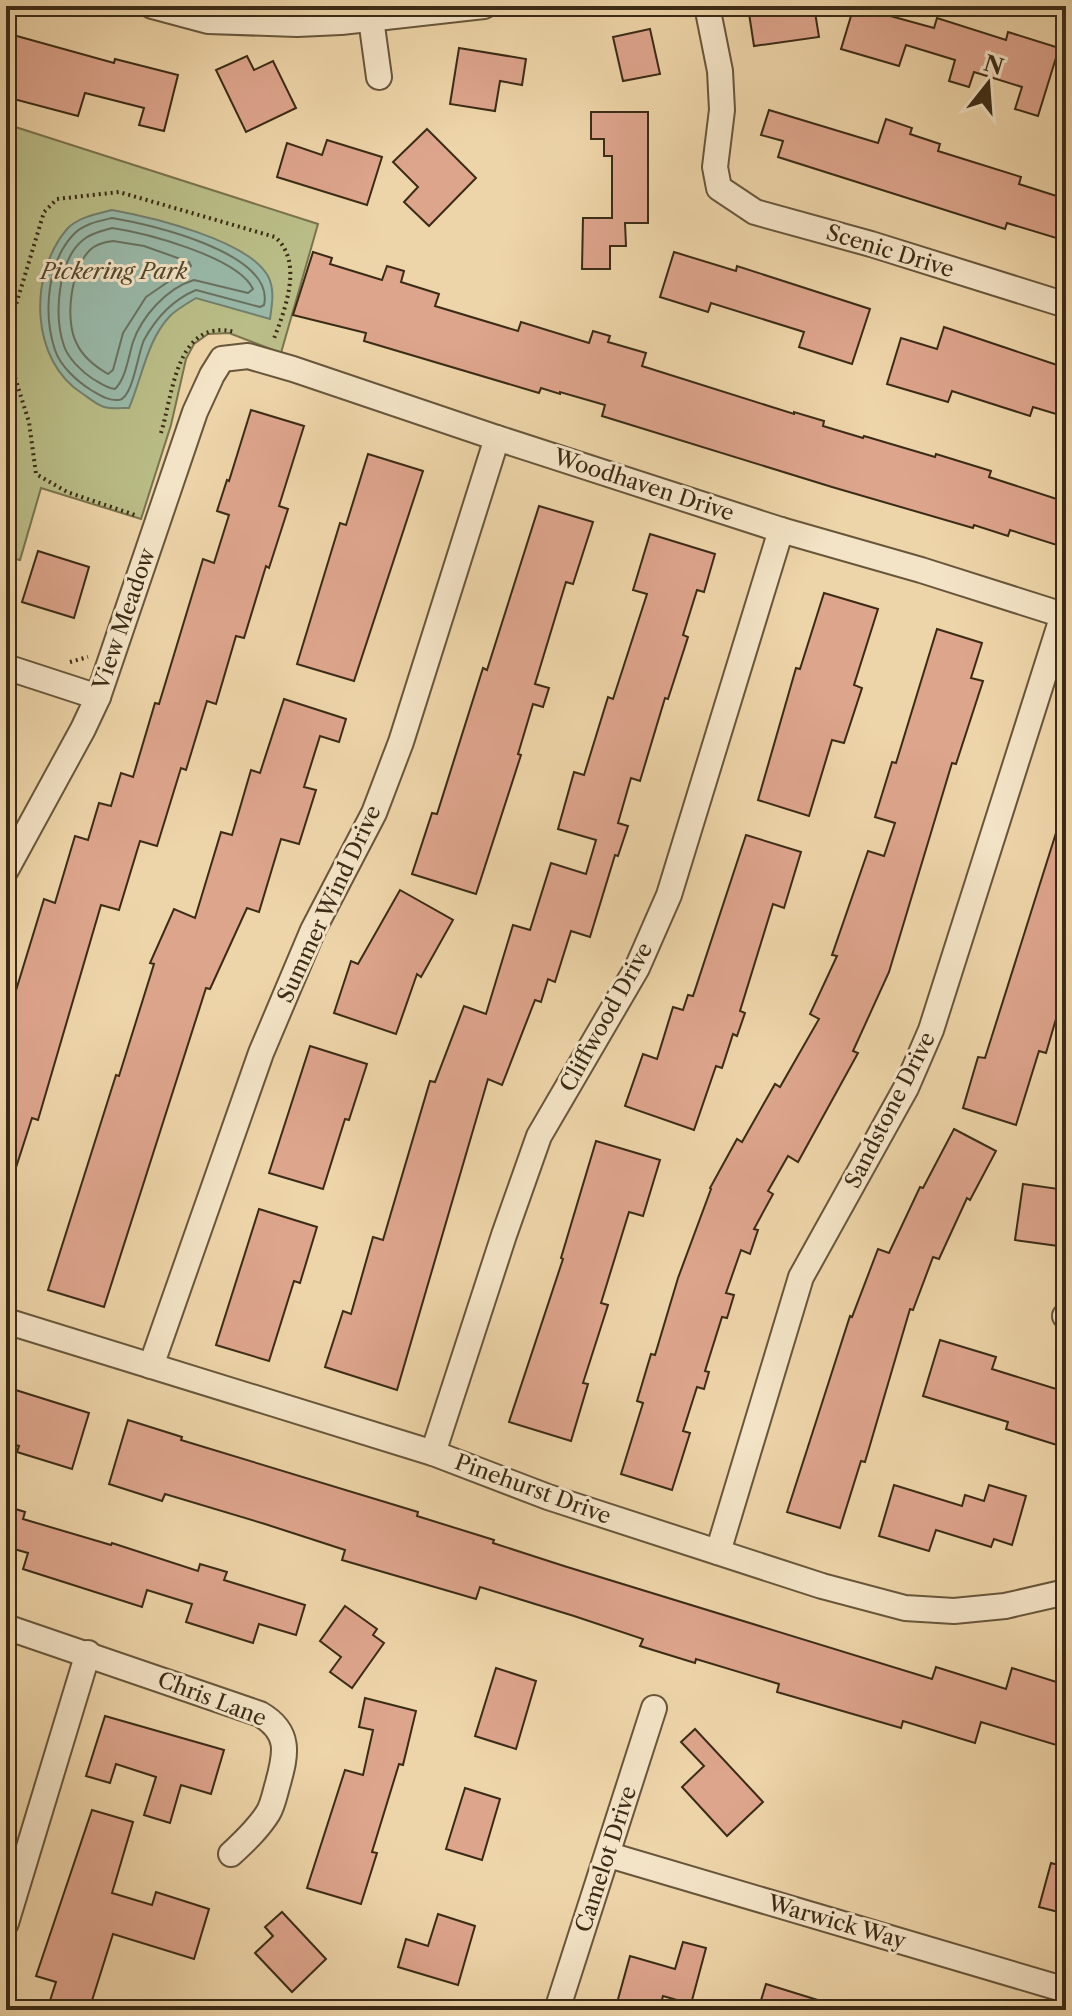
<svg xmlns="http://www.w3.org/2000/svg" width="1072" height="2016" viewBox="0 0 1072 2016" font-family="'Libre Caslon Text',serif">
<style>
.green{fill:#babd87;stroke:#7a744e;stroke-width:2}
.water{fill:#99b9a9;stroke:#73806e;stroke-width:2}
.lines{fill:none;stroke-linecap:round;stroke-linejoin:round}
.shore{stroke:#6a7260;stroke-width:2}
.building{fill:#dea58d;stroke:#3b2b16;stroke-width:2}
.minor-casing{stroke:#68563b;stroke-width:28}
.path{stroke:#3b2b16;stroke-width:4;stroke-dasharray:2 4;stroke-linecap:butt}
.minor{stroke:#f4e4c7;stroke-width:24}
.labels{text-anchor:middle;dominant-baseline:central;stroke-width:6;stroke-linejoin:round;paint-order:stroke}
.street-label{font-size:22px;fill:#3b2b16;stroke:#f4e4c7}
.park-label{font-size:22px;font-style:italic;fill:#54482d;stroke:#f4e4c7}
</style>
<rect width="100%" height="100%" fill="#eed5a9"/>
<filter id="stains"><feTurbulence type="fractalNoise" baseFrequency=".0025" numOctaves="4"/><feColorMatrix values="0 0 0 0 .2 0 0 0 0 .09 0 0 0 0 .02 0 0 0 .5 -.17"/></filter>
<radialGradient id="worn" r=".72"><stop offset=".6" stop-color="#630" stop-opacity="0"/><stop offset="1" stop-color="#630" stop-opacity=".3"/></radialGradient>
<path class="green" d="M6,124L318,224L281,353L229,333L208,334L194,344L186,359L171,425L141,519L41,488L20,560L7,557L6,560Z"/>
<path class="water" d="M112,210C151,217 248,240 268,276C275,290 272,304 270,319L196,298C188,303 177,309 170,316C147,340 142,378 129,408C121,408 112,409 104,407C97,405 89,398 83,394C30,361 28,275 67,229C78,217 97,214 112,210Z"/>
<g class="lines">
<g class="shore">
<path d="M112,218C149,224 276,253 264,305L260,307L196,290C172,300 156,318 144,340C138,352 133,398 119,400C108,401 100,395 91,390C78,382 60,366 55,350C43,314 47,263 73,235C83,224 99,221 112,218Z"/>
<path d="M112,228C146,233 238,257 253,289L248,293L194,280C167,288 142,316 133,342C128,358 126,378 115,389C106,388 100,383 93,379C82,372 68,358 64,346C54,317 57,261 83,240C91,233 102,231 112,228Z"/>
<path d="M113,241L144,246L189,262L191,266L146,297L123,333L113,370L108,374C96,367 83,357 77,344C64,321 71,268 90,250C96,244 105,242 113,241Z"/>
</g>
</g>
<g class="building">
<path d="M758,6H814L819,37L754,46L748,7Z"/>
<path d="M854,6L934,28L937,18L1006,40L1008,32L1059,48L1038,116L1015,109L1022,87L974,72L969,87L949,81L955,60L906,45L899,66L841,49Z"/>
<path d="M650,29L660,74L623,81L613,37Z"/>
<path d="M6,33L114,63L115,59L178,75L164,131L139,125L144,108L85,93L78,116L6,97Z"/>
<path d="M459,48L526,59L522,85L500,81L495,111L450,104Z"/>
<path d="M247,56L254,70L273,61L296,108L246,132L216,70Z"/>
<path d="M769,110L878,143L886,119L912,128L910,134L940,144L938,151L1021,177L1019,184L1066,199V241L1007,223L1005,229L778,157L783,141L761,135Z"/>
<path d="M591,112H648V223H625L626,246H610V269H582L583,218H612V156H604V139H591Z"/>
<path d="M427,129L476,178L429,226L404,202L418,187L393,162Z"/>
<path d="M327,140L382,157L367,205L277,177L287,143L322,155Z"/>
<path d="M313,252L332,258L330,264L382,280L387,266L404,271L401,282L439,294L435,306L518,331L521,322L589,343L593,331L610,336L608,342L646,353L642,366L794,414V412L824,421L823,426L863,438L864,436L935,457L936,454L991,471L989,477L1066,502V548L1010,530L1008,536L974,525L973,528L832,487L602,416L605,405L560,392V394L541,388L539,393L364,341L366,333L293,315Z"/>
<path d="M674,252L736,271L737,266L870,309L852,364L799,347L804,332L711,303L708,312L660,297Z"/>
<path d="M944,327L1066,368V417L1033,407L1030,416L952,391L948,402L887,384L901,338L937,349Z"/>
<path d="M251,410L304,426L279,506L288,509L269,568L266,566L244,638L236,636L216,704L207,701L186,770L181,768L157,846L140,841L119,910L101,905L38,1120L32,1118L10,1186L6,1185V1023L44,899L55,903L75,836L88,840L99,803L111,806L121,773L133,777L155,703L159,704L203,559L214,563L229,515L217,511L227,480L229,481Z"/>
<path d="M368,454L423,471L354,681L297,664L340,523L346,525Z"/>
<path d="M539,506L593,522L573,584L566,582L535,684L549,688L543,707L533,704L518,754L521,755L476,894L412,874L432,813L437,814L483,668L487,670Z"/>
<path d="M650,534L715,554L704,592L697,590L683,635L688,637L668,699L665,698L640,781L631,778L618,823L628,826L618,856L615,855L590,937L571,931L555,982L548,979L541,1002L535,1000L502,1085L488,1079L397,1390L325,1367L343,1311L351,1314L373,1237L383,1240L430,1081L435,1082L464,1006L486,1014L513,925L530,930L551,863L586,874L596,840L558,829L574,772L584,775L608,697L613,699L647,594L633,590Z"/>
<path d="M38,551L89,567L74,618L22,602Z"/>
<path d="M824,593L878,609L854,685L862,688L844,743L832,740L809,816L758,800L796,668L800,669Z"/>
<path d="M937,629L982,643L971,678L983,681L956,764L952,763L889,972L853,1051L858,1053L798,1162L788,1156L768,1191L773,1194L754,1229L758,1230L750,1254L741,1250L726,1293L734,1295L727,1318L722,1317L705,1371L709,1372L704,1389L697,1387L683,1431L690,1433L672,1490L621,1474L643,1403L637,1401L651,1354L655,1355L678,1278L711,1189L710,1188L737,1139L742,1142L775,1084L780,1087L819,1019L810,1014L837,956L832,955L868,851L884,856L895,823L875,817L892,762L896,763Z"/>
<path d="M284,699L346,719L339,742L320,736L304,787L316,790L299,844L281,839L259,912L247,908L210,989L206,988L104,1307L48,1290L116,1075L119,1076L154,964L150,963L174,909L195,918L221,832L232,835L251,770L260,773Z"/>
<path d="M1062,814L1066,815V985L1046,1053L1039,1051L1016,1125L963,1108L978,1057L985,1058Z"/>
<path d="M746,835L801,852L784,908L773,904L740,1011L745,1013L737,1036L733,1034L722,1068L716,1066L694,1130L625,1106L643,1054L657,1059L673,1007L683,1010L688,995L693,996Z"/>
<path d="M400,890L453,920L421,977L417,974L396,1034L334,1013L351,961L358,964Z"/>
<path d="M310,1046L367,1064L349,1120L345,1119L323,1189L269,1173Z"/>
<path d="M954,1129L996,1151L970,1200L967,1198L939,1259L933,1257L913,1310L910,1309L865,1462L861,1461L840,1528L787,1512L850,1316L852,1317L878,1249L889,1253L920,1187L923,1188Z"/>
<path d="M596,1141L660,1160L643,1216L629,1212L601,1303L608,1305L583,1383L588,1384L571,1441L509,1422L563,1259L561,1258Z"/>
<path d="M1023,1184L1066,1190V1247L1015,1240Z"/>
<path d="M259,1209L317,1227L300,1283L294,1281L269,1361L216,1345Z"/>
<path d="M940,1340L996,1357L992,1369L1066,1392V1426L1060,1446L1006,1429L1008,1422L923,1396Z"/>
<path d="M6,1387L89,1413L72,1469L17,1452L19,1446L6,1442Z"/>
<path d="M128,1420L182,1437L181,1440L418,1512L417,1516L494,1540L493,1543L564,1566L932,1679L936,1667L1006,1689L1012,1668L1066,1685V1748L981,1722L975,1743L903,1721L901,1728L777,1692L779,1684L696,1659L695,1663L640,1646L643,1639L574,1616L480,1587L476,1599L342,1560L345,1550L265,1524L165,1494L162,1501L109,1484Z"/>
<path d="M894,1485L962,1506L965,1495L984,1501L989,1485L1026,1496L1012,1545L994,1539L991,1547L936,1530L929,1551L879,1536Z"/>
<path d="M6,1506L25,1512L23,1519L111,1545L112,1543L198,1571L200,1564L227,1572L224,1580L305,1605L296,1635L259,1624L253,1643L186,1622L192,1604L147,1590L142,1607L23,1569L28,1553L14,1549L10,1561L6,1560Z"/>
<path d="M345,1606L377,1629L373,1635L384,1643L352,1688L330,1672L341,1657L320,1641Z"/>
<path d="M496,1668L536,1681L516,1749L475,1736Z"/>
<path d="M365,1698L416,1711L403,1765L399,1764L372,1852L377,1853L361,1904L307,1888L345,1770L363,1775L373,1730L359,1727Z"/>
<path d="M105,1716L224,1750L211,1794L181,1785L170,1823L144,1815L156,1777L116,1764L110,1783L86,1776Z"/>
<path d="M695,1729L763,1802L727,1836L682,1787L704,1766L681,1742Z"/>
<path d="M465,1788L500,1799L482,1860L446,1849Z"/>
<path d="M92,1810L133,1822L112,1893L152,1905L156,1892L209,1909L194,1959L113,1934L89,2010H47L56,1982L36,1976Z"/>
<path d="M1051,1863L1066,1867V1914L1039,1907Z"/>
<path d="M282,1912L326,1959L292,1992L255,1953L273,1936L265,1927Z"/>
<path d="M438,1914L475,1926L458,1985L398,1967L406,1939L428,1946Z"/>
<path d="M683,1942L706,1948L691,2004L663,1996L659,2010H615L630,1956L675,1969Z"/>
<path d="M766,1984L837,2006L836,2010H758Z"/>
</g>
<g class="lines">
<g class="minor-casing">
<g id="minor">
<path d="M152,6L208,21L297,24L341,22L484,6"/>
<path d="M707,6L720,71L722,110L715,167L719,188L755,212L871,244L1066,305"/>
<path d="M371,19L379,77"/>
<path d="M6,667L98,697"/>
<path d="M6,870L83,729L98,697L195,412L212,375L222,359L248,356L293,369L497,438L781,530L921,570L1066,616"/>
<path d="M1065,1316H1066"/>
<path d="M6,1321L433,1453L548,1497L822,1586L905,1608L954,1611L1005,1606L1066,1592"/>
<path d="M151,1366L261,1053L313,930L374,813L401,742L497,438"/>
<path d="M433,1453L504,1235L539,1136L637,968L669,895L781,530"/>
<path d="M718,1552L801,1277L906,1088L931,1030L1063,615"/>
<path d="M6,1627L260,1714C291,1732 286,1754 278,1783C275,1793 273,1805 268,1813C258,1829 244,1842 231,1854"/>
<path d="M609,1855L1066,1990"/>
<path d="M6,1923L88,1653"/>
<path d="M557,2010L654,1708"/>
</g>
</g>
<g class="path">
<path d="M6,338L44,212L57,199L119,192L275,237C304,262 285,310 273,341"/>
<path d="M6,349L29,422L36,474L67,492L135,515"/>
<path d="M161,433C173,395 176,317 235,332"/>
<path d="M70,662L88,657"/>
</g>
<use href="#minor" class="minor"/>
</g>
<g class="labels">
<g class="street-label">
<text transform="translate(890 251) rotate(17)">Scenic Drive</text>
<text transform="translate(644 485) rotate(18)">Woodhaven Drive</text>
<text transform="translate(124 619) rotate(-71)">View Meadow</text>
<text transform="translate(329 904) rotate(-65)">Summer Wind Drive</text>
<text transform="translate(606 1017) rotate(-61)">Cliffwood Drive</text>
<text transform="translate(890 1110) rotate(-63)">Sandstone Drive</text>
<text transform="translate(533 1489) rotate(20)">Pinehurst Drive</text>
<text transform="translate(212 1699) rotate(21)">Chris Lane</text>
<text transform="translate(606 1859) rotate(-72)">Camelot Drive</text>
<text transform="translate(837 1922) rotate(16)">Warwick Way</text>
</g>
<g class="park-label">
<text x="114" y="271">Pickering Park</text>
</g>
</g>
<rect width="1072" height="2016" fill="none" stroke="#eed5a9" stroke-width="32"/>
<rect x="8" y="8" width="1056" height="2000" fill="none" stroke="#3b2b16" stroke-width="4"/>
<rect x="16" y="16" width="1040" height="1984" fill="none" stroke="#3b2b16" stroke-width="2"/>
<g transform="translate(988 84) rotate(17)" stroke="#f4e4c7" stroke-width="6" paint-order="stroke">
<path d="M0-6L14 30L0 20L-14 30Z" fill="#3b2b16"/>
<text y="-12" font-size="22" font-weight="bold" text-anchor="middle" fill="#3b2b16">N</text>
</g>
<rect width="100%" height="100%" filter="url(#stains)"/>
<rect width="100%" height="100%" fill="url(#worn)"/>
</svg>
